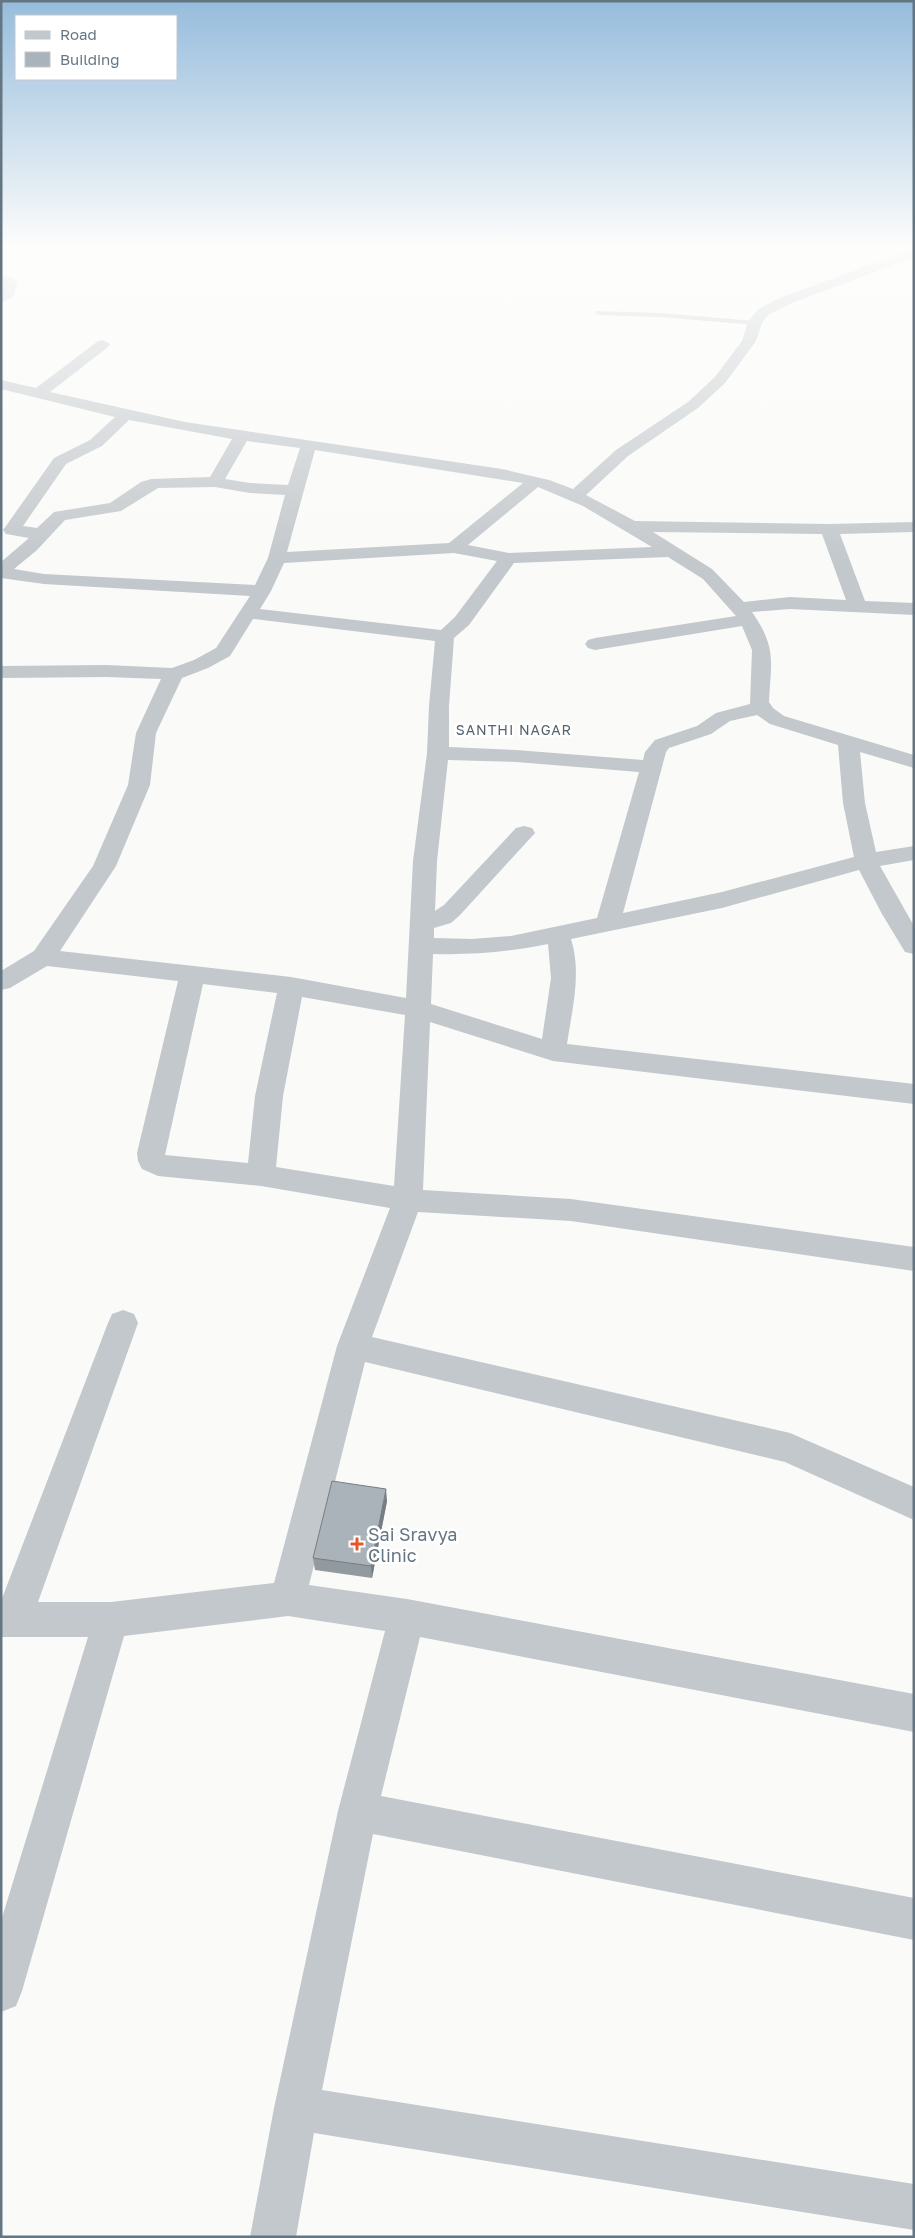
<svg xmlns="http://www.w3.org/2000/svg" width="915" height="2238" viewBox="0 0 915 2238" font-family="'Golos Text',sans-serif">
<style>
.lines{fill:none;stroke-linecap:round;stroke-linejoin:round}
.lane{fill:#c3c8cc;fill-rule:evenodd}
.street{fill:#c3c8cc;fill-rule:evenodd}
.wall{fill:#929a9f}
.shaded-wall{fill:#777d82}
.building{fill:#aab3b9;stroke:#777d82}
.poi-dot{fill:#e4572e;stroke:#fff;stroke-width:2}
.labels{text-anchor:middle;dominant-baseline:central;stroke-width:5;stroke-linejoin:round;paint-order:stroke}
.far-neighbourhood-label{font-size:14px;letter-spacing:1px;fill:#57646e;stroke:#fff}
.near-poi-label{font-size:18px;fill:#657683;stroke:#fff;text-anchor:start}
</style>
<rect width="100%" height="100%" fill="#fafaf8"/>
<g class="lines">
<path class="lane" d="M596,311L660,313L755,321L759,323L755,325L660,317L599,315L595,313Z"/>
<g class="street">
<path d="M914,249V257L792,303L768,315L762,323L756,341L725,383L698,408L628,456L586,495L635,521L829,524L914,522V532L840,534L865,601L914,603V615L790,609L752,612C777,648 771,661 769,702L773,708L784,716L914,755V768L860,752L865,803L876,852L914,846V860L880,866L914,926V954L905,952L882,914L859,870L722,908L571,939C582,974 572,1009 567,1044L914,1084V1104L553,1061L430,1022L423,1190L571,1199L914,1247V1271L571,1221L418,1212L372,1337L790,1433L914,1487V1520L785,1462L365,1362L309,1585L407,1599L914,1694V1732L420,1637L381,1796L914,1898V1940L373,1834L322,2090L914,2184V2230L314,2133L296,2237H250L274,2108L338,1811L385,1631L288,1616L124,1636L22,1991L16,2006L1,2012V1921L88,1637H1V1601L108,1323L112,1314L123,1310L134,1314L138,1323L38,1602H111L274,1583L337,1346L390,1208L261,1186L158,1176L142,1169L138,1161L137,1153L178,981L47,966L10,988L1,990V971L34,951L93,866L128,785L136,733L161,679L106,677L1,678V666L106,665L172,668L194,660L216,648L250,596L44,584L1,578V562L29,538L6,534L3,530L6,526L54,458L90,440L115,417L1,389V380L36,388L98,341L103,340L110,344L108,347L50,392L185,422L502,469L549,480L573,489L616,450L688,402L715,377L742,341L748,322L758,309L782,297ZM129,420L232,439L210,477L151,479L141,482L110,503L54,512L37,528L23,526L66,464L102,446ZM247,441L300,448L288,485L250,483L225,479ZM315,450L523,483L449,543L287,552ZM215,487L250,493L285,495L268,558L255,585L44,574L14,569L37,550L65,520L121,511L158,488ZM538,487L583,506L652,547L509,553L468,545ZM653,532L822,534L846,600L790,597L744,602L712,569ZM454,553L497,561L455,617L441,630L260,609L271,591L284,563ZM668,557L703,579L736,616L595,638L588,640L585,644L588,648L595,650L742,626L752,650L750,704L716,713L697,726L655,740L645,752L643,760L516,750L449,747V706L454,638L469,625L514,563ZM253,619L435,641L429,706L427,753L413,861L406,998L291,977L60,951L116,866L150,785L156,733L182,678L208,668L230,656ZM757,715L770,724L838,745L843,803L854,857L722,892L623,913L666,752L669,748L711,734L730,721ZM448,760L516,762L639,772L597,918L511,936L472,939L434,938V928L451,923L460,915L535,833L532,828L524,826L516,828L444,905L435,911L437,861ZM548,944L551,978L542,1039L431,1004L433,954C473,955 509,952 548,944ZM203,984L277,993L255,1096L248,1163L165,1155ZM302,997L405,1015L394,1186L276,1167L283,1096Z"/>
<path d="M1,275L15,279L17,282L14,296L1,303L3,284L1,283Z"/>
</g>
</g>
<path class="wall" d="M387,1501L372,1578L315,1570L313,1558Z"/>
<path class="shaded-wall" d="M386,1489L387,1501L372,1578L371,1566Z"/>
<path class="building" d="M332,1481L386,1489L371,1566L313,1558Z"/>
<linearGradient id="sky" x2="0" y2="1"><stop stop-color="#96bcdc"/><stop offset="0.44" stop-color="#fdfdfc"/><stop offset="1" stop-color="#fdfdfc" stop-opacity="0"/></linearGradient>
<rect width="915" height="562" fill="url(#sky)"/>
<path class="poi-dot" d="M354.5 1536.5h5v5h5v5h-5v5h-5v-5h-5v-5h5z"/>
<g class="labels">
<g class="far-neighbourhood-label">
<text x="514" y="729">SANTHI NAGAR</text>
</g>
<g class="near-poi-label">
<text x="368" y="1534">Sai Sravya<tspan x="368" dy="21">Clinic</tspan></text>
</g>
</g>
<rect width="915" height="2238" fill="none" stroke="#657683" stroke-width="5"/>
<rect x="15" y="15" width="162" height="65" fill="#ffffff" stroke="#c1c8cd"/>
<rect x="25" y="31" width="25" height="8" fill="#c3c8cc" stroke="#c1c8cd"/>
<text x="60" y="40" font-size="15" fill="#657683">Road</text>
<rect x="25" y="52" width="25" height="15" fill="#aab3b9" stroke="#c1c8cd"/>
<text x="60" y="65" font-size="15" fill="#657683">Building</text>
</svg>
